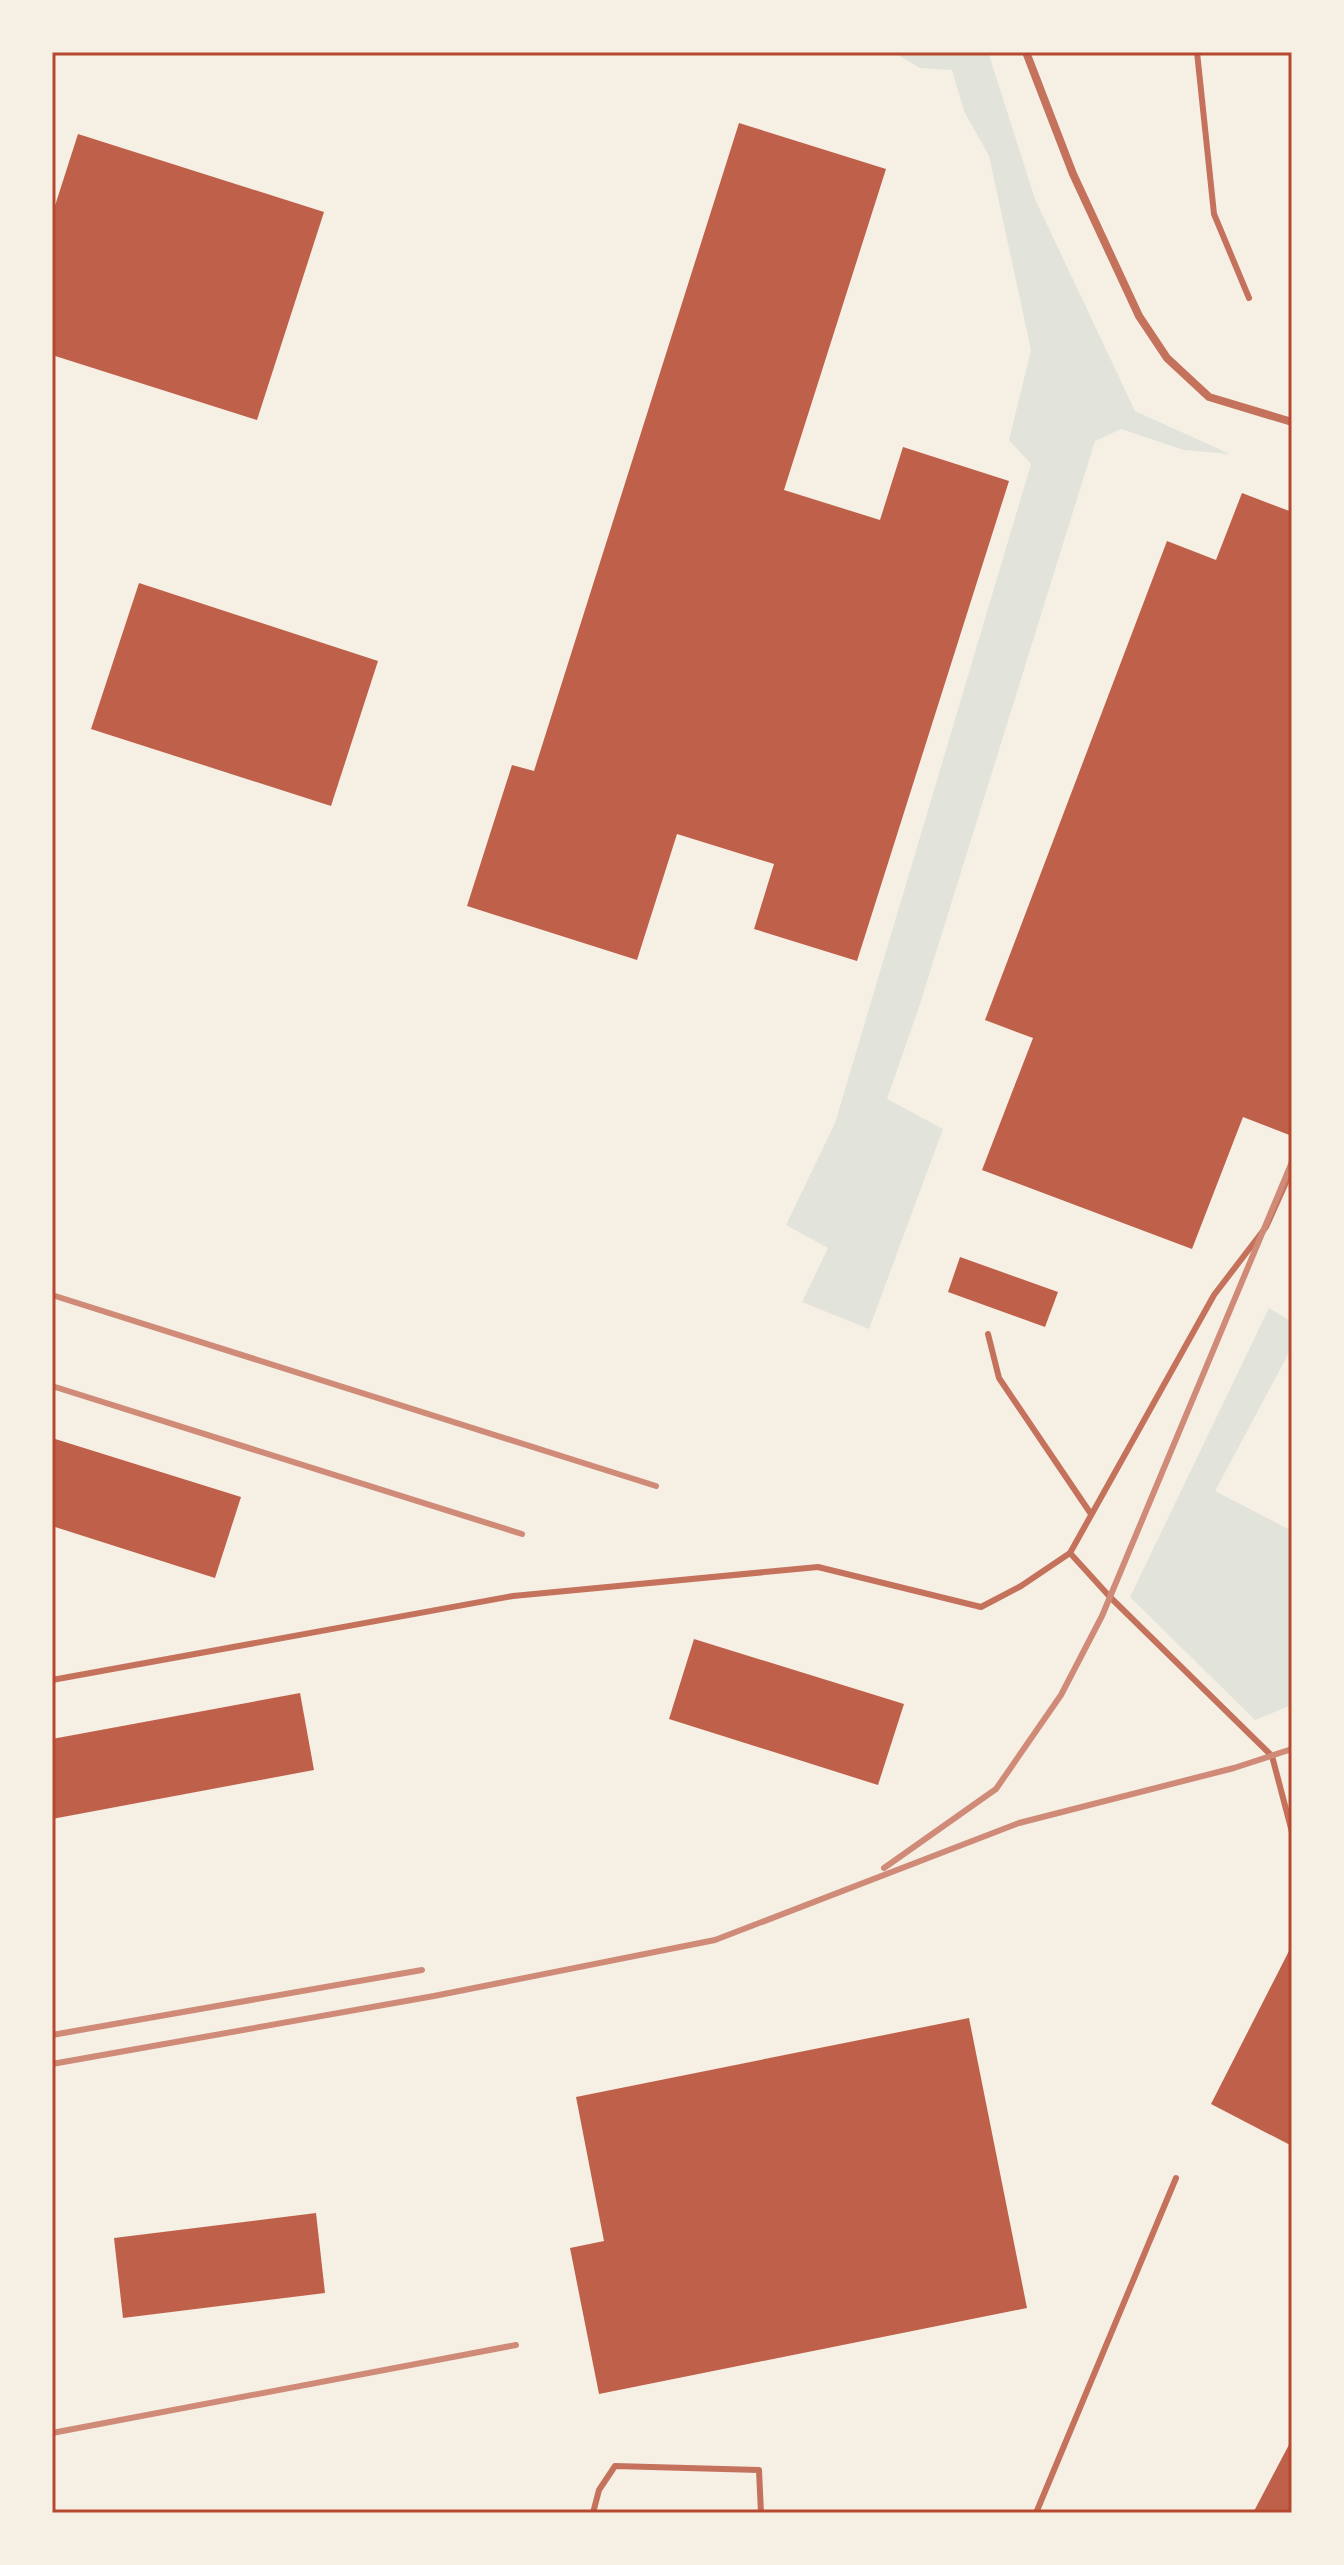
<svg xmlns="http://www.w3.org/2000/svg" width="1344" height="2565" viewBox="0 0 1344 2565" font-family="Manrope,sans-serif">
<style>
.green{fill:#e2e4dc}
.building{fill:#bf614a}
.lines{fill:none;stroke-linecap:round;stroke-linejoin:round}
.service{stroke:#c5725c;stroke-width:6}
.minor{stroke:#c5725c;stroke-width:8}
.rail{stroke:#cf8b77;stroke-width:6}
.neatline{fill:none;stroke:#b5482f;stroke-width:3}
</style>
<rect width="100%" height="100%" fill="#f6efe4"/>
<g class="green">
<path d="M893,52H988L1035,199L1135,411L1230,454L1184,450L1121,429L1095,441L920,1004L887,1099L943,1129L869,1329L802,1302L828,1248L786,1225L835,1123L1031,464L1009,440L1031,350L989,156L964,111L952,70L920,68Z"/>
<path d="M1269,1308L1292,1322V1347L1215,1491L1292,1531V1705L1255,1720L1130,1597Z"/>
</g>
<g class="building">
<path d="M739,123L886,169L784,490L880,520L903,447L1009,481L857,961L754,929L774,864L677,834L637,960L467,906L512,765L534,771Z"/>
<path d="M78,134L324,212L257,420L52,355V215Z"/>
<path d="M1242,493L1292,512V1136L1243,1117L1192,1249L982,1170L1033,1038L985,1020L1167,541L1216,560Z"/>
<path d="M139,583L378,661L331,806L91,729Z"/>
<path d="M960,1257L1058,1292L1045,1327L948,1292Z"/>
<path d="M52,1438L241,1497L215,1578L52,1526Z"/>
<path d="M694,1639L904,1704L878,1785L669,1719Z"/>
<path d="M300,1693L314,1770L52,1819V1739Z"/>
<path d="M1292,1945V2146L1211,2104Z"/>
<path d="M969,2018L1027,2308L599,2394L570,2248L604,2241L576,2097Z"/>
<path d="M316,2213L325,2293L123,2318L114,2238Z"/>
<path d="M1292,2439V2513H1253Z"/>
</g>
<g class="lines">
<g class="service">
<path d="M1197,52L1214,214L1249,298"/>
<path d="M988,1334L999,1378L1091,1514"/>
<path d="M1070,1553L1110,1597L1272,1756L1292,1832"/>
<path d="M52,1680L513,1596L818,1567L981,1607L1021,1586L1070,1553L1214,1295L1266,1227L1292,1169"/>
<path d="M593,2513L599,2490L615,2466L759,2470L761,2513"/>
<path d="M1036,2513L1176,2178"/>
</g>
<path class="minor" d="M1026,52L1073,174L1139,316L1167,358L1209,397L1292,422"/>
<g class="rail">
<path d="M52,1295L656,1486"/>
<path d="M52,1386L522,1534"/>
<path d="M884,1868L996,1789L1061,1695L1102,1616L1292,1162"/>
<path d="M52,2035L422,1970"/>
<path d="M52,2064L434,1996L715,1940L1019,1823L1234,1768L1292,1749"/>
<path d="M52,2433L516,2345"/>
</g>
</g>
<rect width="1344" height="2565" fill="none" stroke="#f6efe4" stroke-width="108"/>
<rect x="54" y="54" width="1236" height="2457" class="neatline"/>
</svg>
